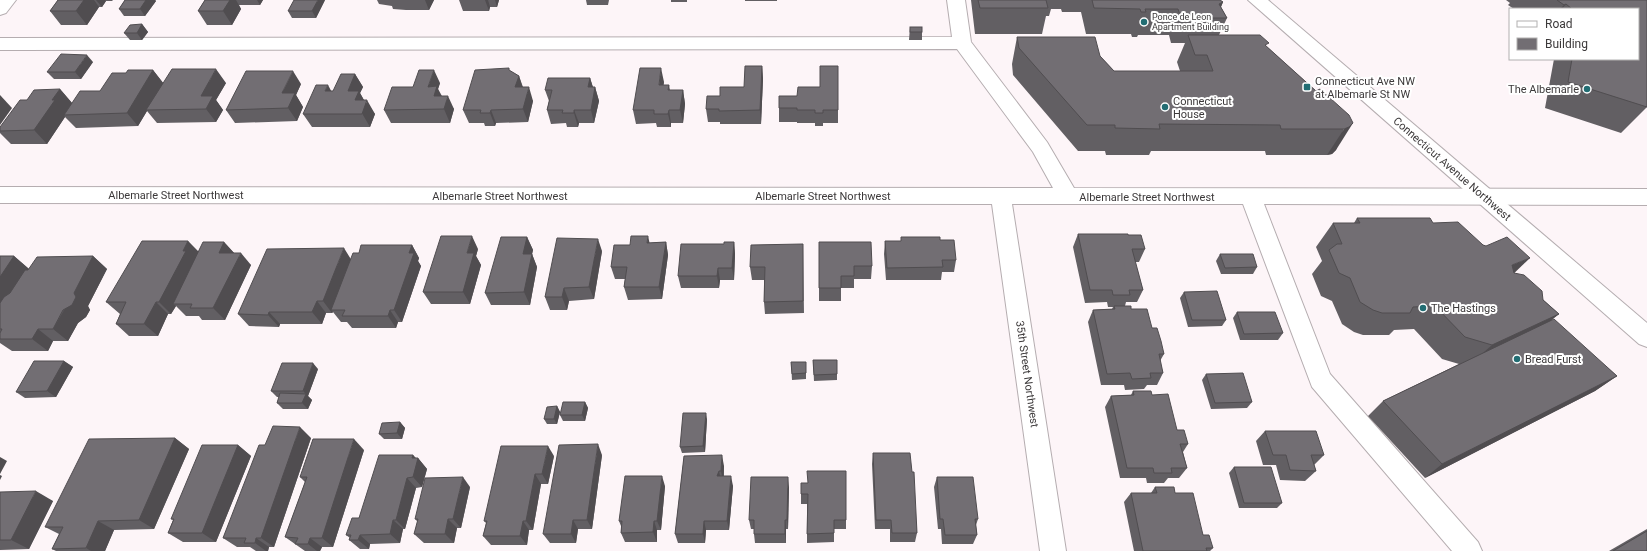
<svg xmlns="http://www.w3.org/2000/svg" width="1647" height="551" viewBox="0 0 1647 551" font-family="Roboto,sans-serif">
<style>
.lines{fill:none;stroke-linecap:round;stroke-linejoin:round}
.minor-casing{stroke:#b5adb0;stroke-width:2}
.major-casing{stroke:#b5adb0;stroke-width:2}
.minor{fill:#fff;fill-rule:evenodd}
.major{fill:#fff;fill-rule:evenodd}
.wall{fill:#625f63}
.shaded-wall{fill:#504d50}
.building{fill:#726e73;stroke:#504d50}
.poi-dot{fill:#226d73;stroke:#fff;stroke-width:1.5}
.labels{text-anchor:middle;dominant-baseline:central;stroke-width:4;stroke-linejoin:round;paint-order:stroke}
.far-poi-label{font-size:9px;fill:#3c393a;stroke:#fff;text-anchor:start}
.poi-label{font-size:11px;fill:#3c393a;stroke:#fff;text-anchor:start}
.street-label{font-size:11px;fill:#3c393a;stroke:#fff}
</style>
<rect width="100%" height="100%" fill="#fdf5f8"/>
<g class="lines">
<g class="minor-casing">
<g id="minor">
<path d="M0,0H16L6,13L0,15Z"/>
<path d="M947,0H965L971,42L1047,142L1074,188L1647,189V205L1264,204L1330,374L1478,542L1482,551H1452L1312,387L1243,204H1012L1066,551H1040L992,204L0,203V187L1053,188L1033,152L957,49L0,50V38L952,37Z"/>
</g>
</g>
<g class="major-casing">
<path id="major" d="M1248,0H1268L1647,323V347L1639,344Z"/>
</g>
<use href="#minor" class="minor"/>
<use href="#major" class="major"/>
</g>
<g class="wall">
<path d="M58,0H113L112,1H106L102,7H99L87,25H61L50,11Z"/>
<path d="M125,0H155L156,1L145,16H124L119,9Z"/>
<path d="M205,0H263L260,5H239L241,9L232,25H207L198,11Z"/>
<path d="M325,0L316,18H292L288,11Z"/>
<path d="M377,0H434L429,10H406L393,9L392,6L379,4Z"/>
<path d="M459,0H499L497,7H490L489,11H463Z"/>
<path d="M586,0H609L608,5H587Z"/>
<rect x="671" y="0" width="16" height="2"/>
<rect x="745" y="0" width="32" height="1"/>
<path d="M971,0H1220L1223,2L1221,7L1227,18L1219,35L1267,47L1316,91L1349,115L1336,150L1332,154L1327,155H1266L1265,151H1151L1149,155H1106L1105,151H1078L1013,75L1012,64L1017,37L1100,56L1114,71H1180L1177,62L1185,43H1171L1169,35H1138L1137,37H1132L1131,34H1086L1081,12H1062L1061,9H1051L1049,16H1046L1042,34H975Z"/>
<path d="M1506,0H1647V107L1621,133L1545,108L1554,59H1638V9H1514L1508,5L1510,3Z"/>
<path d="M142,24L148,32L142,40H130L124,33Z"/>
<path d="M910,27L922,32V40H909Z"/>
<path d="M93,62L81,79H54L47,72Z"/>
<path d="M762,66L763,79L761,124H720V122H708L706,109L720,96L744,87Z"/>
<path d="M153,70L163,83H226L216,100L223,110L216,122L157,123L147,111L138,126L76,128L65,117L47,144H11L0,133V127L60,89L72,103L100,91L126,73Z"/>
<path d="M510,71L519,76L523,87L533,101L528,122L496,123L495,126H485L484,123H469L463,110Z"/>
<path d="M355,74L363,87L360,93L364,100L375,114L370,127H312L303,114L331,91H333Z"/>
<path d="M590,78L593,87H595L599,101L594,123H579L578,127H567L566,123L551,124L547,110L549,101L545,90Z"/>
<path d="M664,82L663,85H669L670,90H683L685,104L683,123H671V127H657L656,123L636,124L633,110Z"/>
<path d="M440,83L438,89L442,96L454,109L450,123H391L384,110L413,87Z"/>
<path d="M301,84L296,95L303,107L297,121L235,123L226,110Z"/>
<path d="M779,96L838,110V123H823V126H815V123H797V122H779Z"/>
<path d="M1357,218L1433,223L1483,245L1559,314L1551,320L1617,376L1595,391L1425,478L1368,416L1383,401L1459,364L1442,359L1414,329L1394,330L1389,335H1363L1354,332L1342,324L1332,301L1321,296L1312,274L1322,261L1316,247L1333,223H1354Z"/>
<path d="M1078,234L1128,235L1145,249L1139,262H1135L1143,290L1137,302H1126L1125,306L1131,309L1152,328L1164,354L1160,361L1163,373L1157,385H1147L1144,389L1125,390L1124,385H1101L1088,322L1093,310L1112,309L1113,307H1108L1107,302L1085,303L1073,247Z"/>
<path d="M527,237L533,250L532,254L537,267L530,305H491L485,293Z"/>
<path d="M901,237L940,240L956,260L954,272H942L941,280H886L884,254L885,241H901Z"/>
<path d="M188,241L198,252L224,242L234,253L251,265L225,320H202L199,316H186L176,306L171,314H168L158,336H129L116,324L120,314L106,302Z"/>
<path d="M666,242L668,255L662,299L628,300L624,287L625,279H615L611,267L630,245L649,243Z"/>
<path d="M734,242L735,254L734,280H720L719,288H681L678,276L724,244Z"/>
<path d="M819,242L872,266L871,279H854V288H841V301H819Z"/>
<path d="M803,244L804,313L765,314L764,302V280H752L750,267Z"/>
<path d="M412,245L419,258L418,261L421,266L402,322H398L396,328H352L347,322H341L333,312L332,313H326L322,324H280L279,327L249,326L238,314L351,259L359,253Z"/>
<path d="M478,249L476,256L481,265L470,304H431L423,292Z"/>
<path d="M602,251L594,299L569,301L567,310H550L545,297Z"/>
<path d="M1220,254L1257,267L1253,274H1221L1216,261Z"/>
<path d="M0,256H14L29,269L28,270L93,256L107,269L88,306L90,310L86,317L78,323L68,341H53L48,351H12L0,343Z"/>
<path d="M1184,292L1226,320L1222,326L1188,327L1180,298Z"/>
<path d="M1237,312L1283,333L1278,340H1240L1233,318Z"/>
<path d="M813,360H837V380L814,381Z"/>
<path d="M64,361L73,367L56,397L25,398L16,392Z"/>
<path d="M791,362H806V379L792,380Z"/>
<path d="M318,369L308,396L312,400L308,409H283L277,403L279,397H277L271,391Z"/>
<path d="M1206,374L1252,402L1247,408L1211,409L1202,380Z"/>
<path d="M1133,391L1152,395L1177,430L1188,444L1183,452L1187,468L1179,478H1168L1164,483H1147L1146,478H1120L1105,407L1111,396L1131,395Z"/>
<path d="M585,402L588,408L585,421H563L560,415Z"/>
<path d="M557,406L560,412L557,424H547L544,419Z"/>
<path d="M707,419L705,452L682,453L680,447Z"/>
<path d="M400,422L405,428L402,439H384L379,434Z"/>
<path d="M1265,431L1324,455L1314,465L1316,471L1305,481L1280,480L1276,465H1263L1256,441Z"/>
<path d="M175,438L189,449L154,529L114,530L105,551H56L52,549L59,534L45,527Z"/>
<path d="M311,438L274,547H269L268,551H256L250,547H237L223,538L265,445Z"/>
<path d="M238,445L251,456L216,542H183L168,533L173,520L171,519Z"/>
<path d="M364,450L333,547H322L320,551H305L285,537L305,482L300,477Z"/>
<path d="M873,453L912,472L917,533L915,542H890V529H875L872,464Z"/>
<path d="M413,455L416,458H418L427,469L422,487L416,488L405,529H403L400,543L370,544L369,549H360L349,540L350,538L346,535L359,518Z"/>
<path d="M602,455L592,529H578L576,543H550L543,534Z"/>
<path d="M554,456L548,484H541L533,530H529L527,545H491L483,536L486,523L484,521Z"/>
<path d="M684,456L724,466V476L733,486L729,530H706L705,543H678L675,534Z"/>
<path d="M1234,467L1282,503L1277,508H1239L1229,473Z"/>
<path d="M937,477L978,519L976,525L977,535L973,544H942L941,529H938L934,487Z"/>
<path d="M808,483L846,520V529H834V542L807,543V504H801V494Z"/>
<path d="M665,486L661,530H657V542H625L621,533V526L619,521Z"/>
<path d="M470,487L461,528H457L454,543H424L414,534L418,522L415,519Z"/>
<path d="M789,487L788,529H786V543H755L754,534V529H751L749,520Z"/>
<path d="M1155,487L1175,493L1203,535L1213,548L1210,551H1134L1124,502L1131,493H1151Z"/>
<path d="M0,492L53,501L29,549L0,550Z"/>
<path d="M1647,529V551H1609Z"/>
</g>
<g class="shaded-wall">
<path d="M84,0H94L99,7L87,25L76,11Z"/>
<path d="M96,0H105L106,1L102,7Z"/>
<path d="M146,0H155L156,1L145,16L140,9Z"/>
<path d="M229,0H236L241,9L232,25L223,11Z"/>
<path d="M257,0H263L260,5Z"/>
<path d="M318,0H325L316,18L312,11Z"/>
<path d="M425,0H434L429,10Z"/>
<path d="M485,0H488L490,7L489,11Z"/>
<path d="M495,0H499L497,7Z"/>
<path d="M1223,2L1216,18L1219,4Z"/>
<path d="M1566,4L1562,9H1560L1564,5Z"/>
<path d="M142,24L148,32L142,40L137,33Z"/>
<path d="M87,55L93,62L81,79L75,72Z"/>
<path d="M762,66L763,79L761,124L760,110Z"/>
<path d="M661,68L664,82L662,98L659,85Z"/>
<path d="M216,69L226,83L216,100L223,110L216,122L206,109L201,96Z"/>
<path d="M153,70L164,84L146,110L147,111L138,126L127,113Z"/>
<path d="M434,70L440,83L438,89L443,100L440,109L428,87Z"/>
<path d="M293,71L301,84L296,95L303,107L297,121L288,108L282,93Z"/>
<path d="M355,74L363,87L360,93L366,104L367,100L375,114L370,127L356,103L348,91Z"/>
<path d="M519,76L523,89L515,87Z"/>
<path d="M590,78L594,91L588,87Z"/>
<path d="M328,85L335,98L325,91Z"/>
<path d="M529,87L533,101L528,122L523,109Z"/>
<path d="M595,87L599,101L594,123L591,110Z"/>
<path d="M60,89L72,103L64,115L65,117L47,144L34,130L52,100Z"/>
<path d="M683,90L685,104L683,123L680,110Z"/>
<path d="M0,95L12,108L0,125Z"/>
<path d="M448,96L454,109L450,123L444,109Z"/>
<path d="M491,110L496,123L495,126L490,113Z"/>
<path d="M574,110L579,123L578,127L574,113Z"/>
<path d="M669,110L671,123V127L668,114Z"/>
<path d="M1353,123L1336,150L1332,154L1327,155L1344,129Z"/>
<path d="M472,236L478,249L476,256L481,265L470,304L463,292L467,253Z"/>
<path d="M648,236L651,249L647,243Z"/>
<path d="M527,237L533,250L529,267L523,254Z"/>
<path d="M598,239L602,251L594,299L589,287Z"/>
<path d="M188,241L200,253L173,304L176,306L171,314L159,302L183,251Z"/>
<path d="M224,242L235,254L219,253Z"/>
<path d="M666,242L668,255L662,299L659,287Z"/>
<path d="M734,242L735,254L734,280L732,268Z"/>
<path d="M412,245L419,258L418,261L421,266L402,322L394,310L409,253Z"/>
<path d="M344,248L352,261L331,310L333,312L332,313L323,301Z"/>
<path d="M241,253L251,265L225,320L213,308Z"/>
<path d="M532,254L537,267L530,305L524,292Z"/>
<path d="M14,256L29,269L4,309L0,322V277Z"/>
<path d="M93,256L107,269L88,306L90,310L86,317L78,323L68,341L53,329L74,293Z"/>
<path d="M1530,258L1506,281L1512,265Z"/>
<path d="M718,268L720,280L719,288L717,276Z"/>
<path d="M564,288L569,301L567,310L562,297Z"/>
<path d="M317,301L326,313L322,324L312,312Z"/>
<path d="M156,302L168,314L158,336L144,324Z"/>
<path d="M390,310L398,322L396,328L388,316Z"/>
<path d="M269,312L280,324L279,327L268,315Z"/>
<path d="M1559,314L1532,336L1467,367L1492,345Z"/>
<path d="M38,329L53,341L48,351L32,339Z"/>
<path d="M64,361L73,367L56,397L47,391Z"/>
<path d="M313,363L318,369L308,396L312,400L308,409L302,403L306,394L303,391Z"/>
<path d="M1617,376L1595,391L1425,478L1442,464Z"/>
<path d="M585,402L588,408L585,421L582,415Z"/>
<path d="M557,406L560,412L557,424L554,419Z"/>
<path d="M706,413L707,419L705,452L703,446Z"/>
<path d="M400,422L405,428L402,439L397,433Z"/>
<path d="M300,427L311,438L274,547L261,538Z"/>
<path d="M175,438L189,449L154,529L139,520Z"/>
<path d="M354,439L364,450L333,547L322,538Z"/>
<path d="M598,444L602,455L592,529L587,520Z"/>
<path d="M238,445L251,456L216,542L202,533Z"/>
<path d="M548,446L554,456L548,484L542,474Z"/>
<path d="M413,455L417,460L418,458L427,469L422,487L413,477L412,458Z"/>
<path d="M722,455L724,466L723,481L721,471Z"/>
<path d="M0,457L7,461L0,474Z"/>
<path d="M719,471L721,481L717,476Z"/>
<path d="M535,474L541,484L533,530L526,521Z"/>
<path d="M0,475L2,476L0,480Z"/>
<path d="M662,476L665,486L661,530L657,521Z"/>
<path d="M731,476L733,486L729,530L727,521Z"/>
<path d="M463,477L470,487L461,528L453,519Z"/>
<path d="M788,477L789,487L788,529L787,520Z"/>
<path d="M407,478L416,488L405,529L396,520Z"/>
<path d="M36,491L53,501L29,549L11,540Z"/>
<path d="M448,519L457,528L454,543L445,534Z"/>
<path d="M393,520L403,529L400,543L390,534Z"/>
<path d="M573,520L578,529L576,543L571,534Z"/>
<path d="M785,520L786,529V543L785,534Z"/>
<path d="M98,521L114,530L105,551H91L86,548Z"/>
<path d="M523,521L529,530L527,545L520,536Z"/>
<path d="M654,521L657,530V542L653,532Z"/>
<path d="M704,521L706,530L705,543L703,534Z"/>
<path d="M360,535L370,544L369,549L358,540Z"/>
<path d="M256,538L269,547L268,551H266L255,543Z"/>
<path d="M310,538L322,547L320,551H317L308,544Z"/>
</g>
<g class="building">
<path d="M58,0H84L76,11H50Z"/>
<path d="M125,0H146L140,9H119Z"/>
<path d="M205,0H230L223,11H198Z"/>
<path d="M294,0H318L312,11H288Z"/>
<path d="M978,0H1046L1048,8H980Z"/>
<path d="M1092,0H1220L1223,2L1219,4L1227,18H1181L1178,9H1145L1146,12H1141L1140,9L1094,8Z"/>
<path d="M1557,0H1647V107L1568,82L1572,59H1638V9H1572L1566,4L1564,5Z"/>
<path d="M142,24L137,33H124L130,25Z"/>
<rect x="910" y="27" width="12" height="5"/>
<path d="M1188,35H1260L1269,43L1265,45L1316,91L1320,89L1349,115L1353,123L1349,127L1344,129H1281L1280,125L1159,124L1160,129L1115,128V125H1087L1019,48L1017,37H1095L1100,56L1114,71H1213L1207,55H1195Z"/>
<path d="M61,54L87,55L75,72H47Z"/>
<path d="M745,66H762L760,110L719,111V109H706L707,96H720V87H744Z"/>
<path d="M820,66H838V110H823V113H815V110H797V108H779V96H797L798,87H820Z"/>
<path d="M509,68V70L519,76L515,87H529L523,109L491,110L490,113H480L481,110H463L475,70Z"/>
<path d="M640,68H661L659,85H669L668,90H683L680,110H669L668,114H654V110H633Z"/>
<path d="M172,69H216L201,96H213L206,109L146,110Z"/>
<path d="M128,70H153L127,113L64,115L80,91H100L112,73H126Z"/>
<path d="M419,70H434L428,87L437,86L434,96H448L444,109L384,110L392,87H413Z"/>
<path d="M246,71H293L282,93H295L288,108L226,110Z"/>
<path d="M341,74H355L348,91H359L355,100H367L362,114H303L316,85H328L325,91H333Z"/>
<path d="M548,78H590L588,87H595L591,110H574V113H562L563,110H547L552,90H545Z"/>
<path d="M60,89L52,100H55L34,130L0,131V127L20,100H27L34,90Z"/>
<path d="M1357,218H1430L1433,223L1458,222L1483,245L1486,246L1507,237L1530,258L1512,265L1514,273L1524,275L1542,291L1543,300L1559,314L1492,345L1465,337L1435,306L1413,307L1410,313H1382L1373,310L1360,302L1350,278L1339,273L1329,250L1337,244H1342L1333,223H1360Z"/>
<path d="M1078,234H1128V235H1141L1145,249H1132L1143,290H1129L1130,295H1113L1112,290H1090Z"/>
<path d="M441,236H472L467,253H474L463,292H423Z"/>
<path d="M631,236H648L647,243L666,242L659,287H624L627,267H611L614,245H630Z"/>
<path d="M501,237H527L523,254H532L524,292L485,293Z"/>
<path d="M901,237H940V240H954L956,260H942L943,267L887,268L885,241H901Z"/>
<path d="M557,238L598,239L589,287L564,288L562,297H545Z"/>
<path d="M142,241H188L183,251H186L159,302H156L144,324H116L126,302H106Z"/>
<path d="M203,242H224L219,253H241L213,308H190L192,304H173Z"/>
<path d="M724,242H734L732,268H718L717,276H678L681,244H724Z"/>
<path d="M819,242H871L872,266H854V276H841V288H819Z"/>
<path d="M803,244V301L764,302L765,267H750L751,245Z"/>
<path d="M361,245H412L409,253H414L394,310H390L388,316H342L345,310H331L353,253H359Z"/>
<path d="M344,248L323,301H317L312,312H269L268,315L238,314L267,249Z"/>
<path d="M1220,254H1253L1257,267L1225,268Z"/>
<path d="M0,256H14L0,277Z"/>
<path d="M93,256L74,293L76,297L72,305L63,310L53,329H38L32,339H0V333L2,329H0V303L4,297L10,293L25,270H28L37,257Z"/>
<path d="M1217,291L1226,320H1192L1184,292Z"/>
<path d="M1114,306H1131V309H1147L1152,328H1157L1161,341L1164,354H1159L1163,373H1150L1151,378L1132,379L1130,373L1107,374L1093,310L1115,309Z"/>
<path d="M1237,312H1275L1283,333L1244,334Z"/>
<path d="M1554,319L1617,376L1442,464L1383,401Z"/>
<path d="M813,360H837V374L814,375Z"/>
<path d="M34,361H64L47,391L16,392Z"/>
<path d="M791,362H806V373L792,374Z"/>
<path d="M282,363H313L303,391H271Z"/>
<path d="M1243,373L1252,402L1215,403L1206,374Z"/>
<path d="M1133,391H1151L1152,395L1168,394L1177,430H1184L1188,444H1180L1187,468H1171L1172,473H1154L1153,468H1127L1111,396L1134,395Z"/>
<path d="M280,393L306,394L302,403H277Z"/>
<path d="M563,402H585L582,415H560Z"/>
<path d="M557,406L554,419H544L547,407Z"/>
<path d="M683,413H706L703,446L680,447Z"/>
<path d="M400,422L397,433L379,434L382,423Z"/>
<path d="M273,426L300,427L261,538H256L255,543H244L246,538H223L259,445H265Z"/>
<path d="M1265,431H1316L1324,455H1311L1316,471L1290,470L1286,455H1273Z"/>
<path d="M175,438L139,520L98,521L86,548L52,549L63,527H45L89,439Z"/>
<path d="M313,439H354L322,538H310L308,544H295L298,538L285,537L307,477H300Z"/>
<path d="M598,444L587,520H573L571,534H543L559,445Z"/>
<path d="M202,445H238L202,533H168L174,519H171Z"/>
<path d="M501,446H548L542,474H535L526,521H523L520,536H483L487,521H484Z"/>
<path d="M873,453H910L912,472H914L917,533H892L891,520H876Z"/>
<path d="M379,455H413L412,458H418L413,477L407,478L396,520H393L390,534L360,535L358,540H349L351,535H346L352,518H359Z"/>
<path d="M722,455L721,471H719L717,476H731L727,521H704L703,534H675L684,456Z"/>
<path d="M1234,467H1271L1282,503H1244Z"/>
<path d="M807,471H846V520H834V533L807,534L808,494H801V483H808Z"/>
<path d="M625,476H662L657,521H654L653,532L621,533L622,521H619Z"/>
<path d="M463,477L453,519H448L445,534H414L418,519H415L425,478Z"/>
<path d="M751,477H788L787,520H785V534H754V520H749Z"/>
<path d="M937,477H973L978,519H975L977,535H945L943,519H940Z"/>
<path d="M1155,487H1174L1175,493H1193L1203,535H1209L1213,548H1206L1207,551H1143L1131,493H1157Z"/>
<path d="M36,491L11,540H0V492Z"/>
<path d="M1647,531V551H1613Z"/>
</g>
<g class="poi-dot">
<circle cx="1144" cy="22" r="4"/>
<rect x="1303" y="83" width="8" height="8" rx="2"/>
<circle cx="1587" cy="89" r="4"/>
<circle cx="1165" cy="107" r="4"/>
<circle cx="1423" cy="308" r="4"/>
<circle cx="1517" cy="359" r="4"/>
</g>
<g class="labels">
<g class="far-poi-label">
<text x="1152" y="17">Ponce de Leon<tspan x="1152" dy="10">Apartment Building</tspan></text>
</g>
<g class="poi-label">
<text x="1315" y="81">Connecticut Ave NW<tspan x="1315" dy="13">at Albemarle St NW</tspan></text>
<text x="1579" y="89" text-anchor="end">The Albemarle</text>
<text x="1173" y="101">Connecticut<tspan x="1173" dy="13">House</tspan></text>
<text x="1431" y="308">The Hastings</text>
<text x="1525" y="359">Bread Furst</text>
</g>
<g class="street-label">
<text transform="translate(1452 169) rotate(41)">Connecticut Avenue Northwest</text>
<text x="176" y="195">Albemarle Street Northwest</text>
<text x="500" y="196">Albemarle Street Northwest</text>
<text x="823" y="196">Albemarle Street Northwest</text>
<text x="1147" y="197">Albemarle Street Northwest</text>
<text transform="translate(1027 374) rotate(82)">35th Street Northwest</text>
</g>
</g>
<rect x="1509" y="8" width="130" height="52" fill="#ffffff" stroke="#b1b0b0"/>
<rect x="1517" y="21" width="20" height="6" fill="#ffffff" stroke="#b1b0b0"/>
<text x="1545" y="28" font-size="12" fill="#3c393a">Road</text>
<rect x="1517" y="38" width="20" height="12" fill="#726e73" stroke="#b1b0b0"/>
<text x="1545" y="48" font-size="12" fill="#3c393a">Building</text>
</svg>
